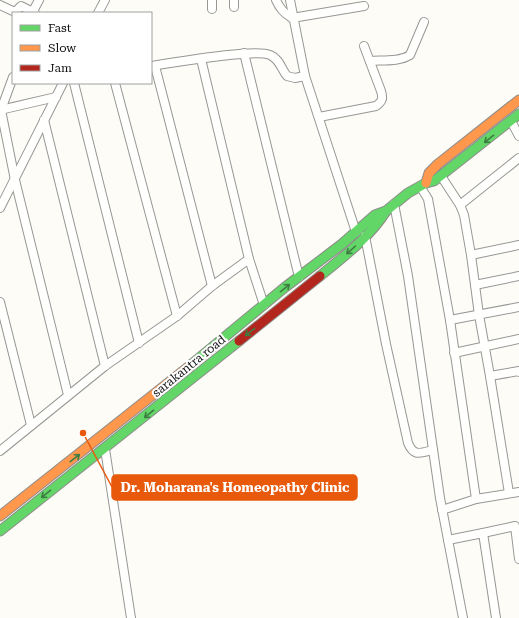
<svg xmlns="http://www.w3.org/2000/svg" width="519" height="618" viewBox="0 0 519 618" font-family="'Roboto Serif',serif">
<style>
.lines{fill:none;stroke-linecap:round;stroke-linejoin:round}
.street-casing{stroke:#979795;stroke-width:10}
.fast-casing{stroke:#8e8d8b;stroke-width:11}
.slow-casing{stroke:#8e8d8b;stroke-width:11}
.jam-casing{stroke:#8e8d8b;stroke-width:11}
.street{stroke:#fffffe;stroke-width:8}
.fast{stroke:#63d668;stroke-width:9}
.slow{stroke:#ff974d;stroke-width:9}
.jam{stroke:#b3261e;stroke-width:9}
.oneway{stroke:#3e7d41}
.labels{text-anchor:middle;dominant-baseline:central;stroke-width:4;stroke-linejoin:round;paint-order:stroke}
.street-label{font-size:12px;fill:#111;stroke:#fff}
.leader{fill:none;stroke:#e8590c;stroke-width:1.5}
.callout-dot{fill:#e8590c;stroke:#fff;stroke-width:1.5}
.callout{fill:#e8590c;stroke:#e8590c;stroke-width:1.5}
.callout-label{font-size:13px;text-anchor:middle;font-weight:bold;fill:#fff}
</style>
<rect width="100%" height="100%" fill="#fdfcf7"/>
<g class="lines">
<g class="street-casing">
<g id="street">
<path d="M212,0V9"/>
<path d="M234,0V7"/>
<path d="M276,0C280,9 284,13 292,18L364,6"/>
<path d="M290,0L305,76L356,232"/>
<path d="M0,5L15,12L21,6L35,13"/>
<path d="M33,11L39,0"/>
<path d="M98,13L105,0"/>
<path d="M244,53L299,277"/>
<path d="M370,61C382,60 399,62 410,55L424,22"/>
<path d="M151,66C172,63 255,48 270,55C280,59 281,69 287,76L295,78L305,76"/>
<path d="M155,66L212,286"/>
<path d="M13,77L1,110L15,180L68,395"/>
<path d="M74,83L139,343"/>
<path d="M115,83L177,316"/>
<path d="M0,110L56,97"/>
<path d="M319,117L376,106C383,101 383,98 381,91L364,46"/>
<path d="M44,120L105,366"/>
<path d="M511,121L519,136"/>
<path d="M441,176L460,205L464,215L471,255L479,315L490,376L509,493"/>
<path d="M420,186L428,199L450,320L476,499L442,510"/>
<path d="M394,204L408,276L440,498L463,618"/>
<path d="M460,205L519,158"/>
<path d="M0,208L63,83"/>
<path d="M365,236L386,344L408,443C414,457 420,453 433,450"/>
<path d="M471,255L519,245"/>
<path d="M249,259L264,305"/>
<path d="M475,285L519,276"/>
<path d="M0,302L31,425"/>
<path d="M450,320L519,307"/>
<path d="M454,353L519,339"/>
<path d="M490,376L519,371V372"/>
<path d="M105,449L131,618"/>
<path d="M0,451L105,366L177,316L212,286L249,259L201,59"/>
<path d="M476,499L519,492"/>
<path d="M483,533L515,526L519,559"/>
<path d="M448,540L483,533L496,618"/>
</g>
</g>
<g class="fast-casing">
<g id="fast">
<path d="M320,276C343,257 370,237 386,211"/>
<path d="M192,364L284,288L342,244L375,215L386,211L408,193L426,183L434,181L519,114"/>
<path d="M0,531L239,341"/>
</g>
</g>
<g class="slow-casing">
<g id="slow">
<path d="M426,183L429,173L438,164L519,100"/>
<path d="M0,516L192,364"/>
</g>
</g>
<g class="jam-casing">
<path id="jam" d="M239,341L320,276"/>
</g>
<use href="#street" class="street"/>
<use href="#fast" class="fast"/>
<use href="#slow" class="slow"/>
<use href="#jam" class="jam"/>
</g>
<defs><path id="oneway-shaft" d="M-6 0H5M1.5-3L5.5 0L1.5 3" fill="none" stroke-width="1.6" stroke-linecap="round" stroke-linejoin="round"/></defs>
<g class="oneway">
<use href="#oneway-shaft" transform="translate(489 139) rotate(141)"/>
<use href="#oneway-shaft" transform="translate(351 250) rotate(138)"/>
<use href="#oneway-shaft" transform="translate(285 288) rotate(-39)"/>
<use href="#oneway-shaft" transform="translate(250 332) rotate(142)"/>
<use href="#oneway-shaft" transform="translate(149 414) rotate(141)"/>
<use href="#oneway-shaft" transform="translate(75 458) rotate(-38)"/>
<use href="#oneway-shaft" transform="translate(46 494) rotate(141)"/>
</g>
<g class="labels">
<g class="street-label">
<text transform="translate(189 366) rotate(-39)">sarakantra road</text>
</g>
</g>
<path class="leader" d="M83 433L112 487"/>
<circle class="callout-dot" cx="83" cy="433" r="4"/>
<rect class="callout" x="112" y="475" width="245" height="25" rx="4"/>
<g class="callout-label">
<text x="235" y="492">Dr. Moharana's Homeopathy Clinic</text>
</g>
<rect x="12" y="12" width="140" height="72" fill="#ffffff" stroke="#a0a0a0"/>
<rect x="20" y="25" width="20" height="6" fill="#63d668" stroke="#a0a0a0"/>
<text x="48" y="32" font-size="12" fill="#111111">Fast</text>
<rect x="20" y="45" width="20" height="6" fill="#ff974d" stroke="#a0a0a0"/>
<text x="48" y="52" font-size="12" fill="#111111">Slow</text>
<rect x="20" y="65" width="20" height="6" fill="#b3261e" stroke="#a0a0a0"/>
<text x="48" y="72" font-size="12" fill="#111111">Jam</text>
</svg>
